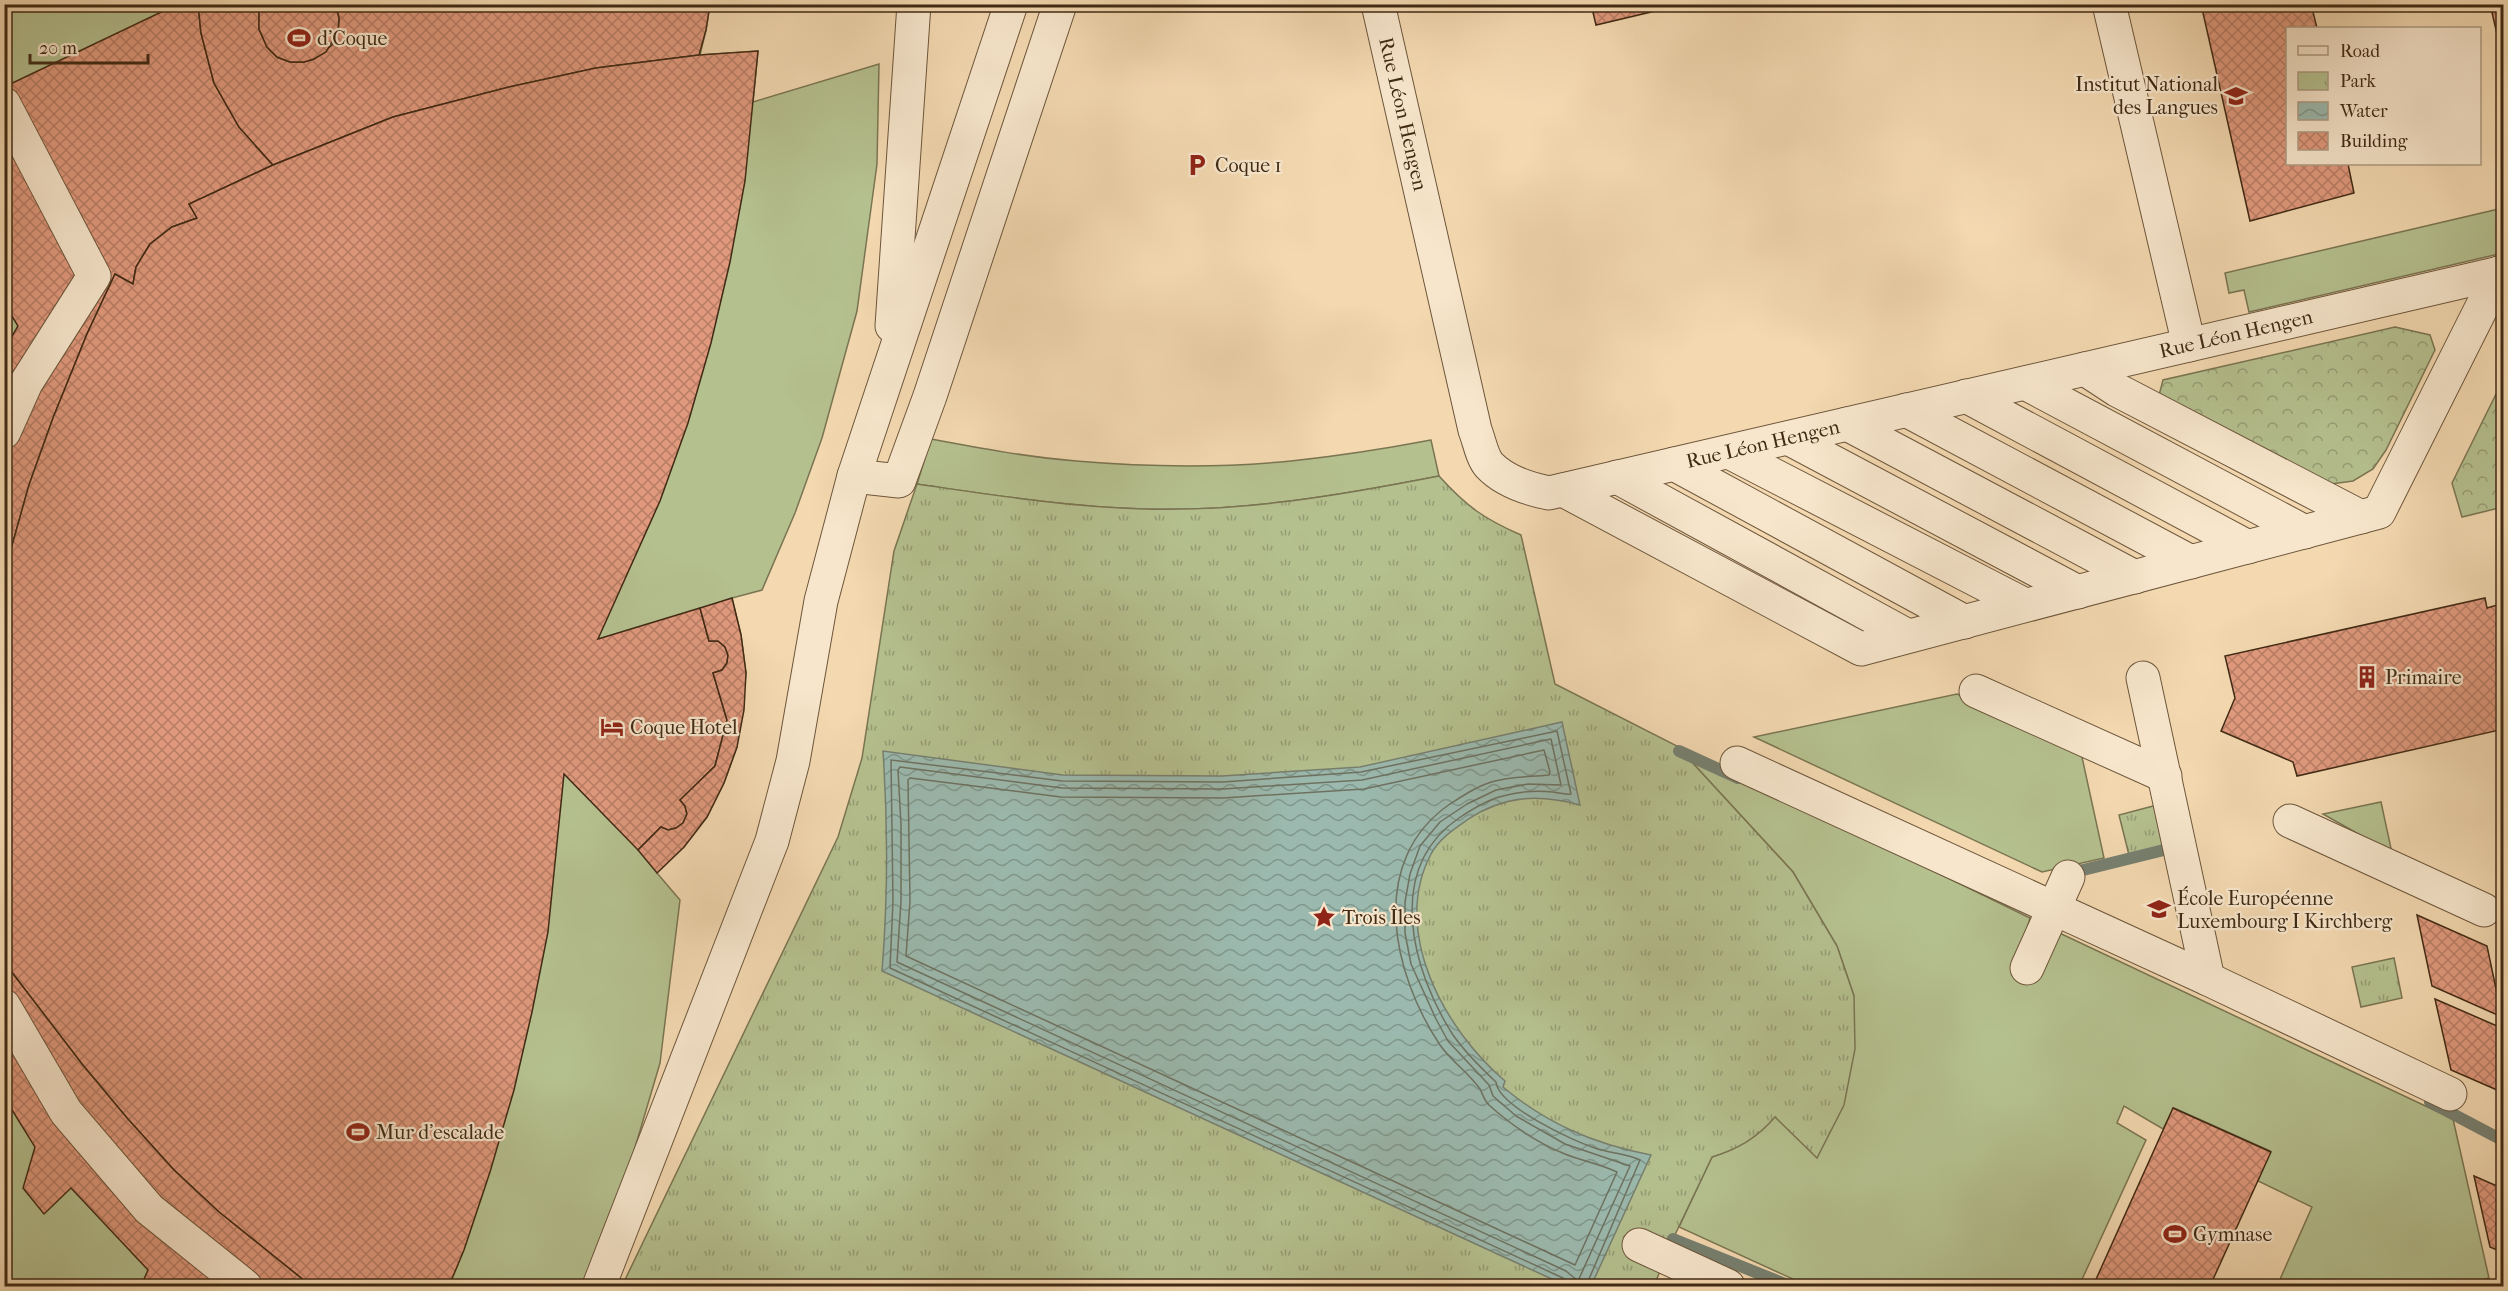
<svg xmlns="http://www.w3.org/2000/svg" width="2508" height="1291" viewBox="0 0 2508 1291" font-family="'IM FELL French Canon',serif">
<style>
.grass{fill:#b5c08f;stroke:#7a7552;stroke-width:1.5}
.forest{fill:url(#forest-crowns);stroke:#7a7552;stroke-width:1.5}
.park{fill:url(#park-tufts);stroke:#7a7552;stroke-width:1.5}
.water{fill:url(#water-waves);stroke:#778070;stroke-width:1.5}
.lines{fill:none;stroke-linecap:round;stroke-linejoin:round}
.shore{stroke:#6e7261;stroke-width:1.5}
.stream{stroke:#778070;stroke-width:12}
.building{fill:url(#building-cross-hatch);stroke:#402a14;stroke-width:1.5}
.minor-casing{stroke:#6d563b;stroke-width:35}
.minor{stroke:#f7e6cc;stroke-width:33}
.labels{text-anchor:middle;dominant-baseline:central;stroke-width:4.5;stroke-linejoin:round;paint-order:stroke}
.poi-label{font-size:20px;fill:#402a14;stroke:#f7e6cc;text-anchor:start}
.street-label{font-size:20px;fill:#402a14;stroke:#f7e6cc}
</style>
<defs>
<pattern id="forest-crowns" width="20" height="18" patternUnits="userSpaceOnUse" patternTransform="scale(1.5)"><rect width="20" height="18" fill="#b5c08f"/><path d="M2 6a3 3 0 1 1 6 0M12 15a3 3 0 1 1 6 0" fill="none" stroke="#959c74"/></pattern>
<pattern id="park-tufts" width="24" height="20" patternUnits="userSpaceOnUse" patternTransform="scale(1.5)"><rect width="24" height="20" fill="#b5c08f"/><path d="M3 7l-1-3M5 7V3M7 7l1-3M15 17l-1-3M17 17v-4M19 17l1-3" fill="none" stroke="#959c74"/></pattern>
<pattern id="water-waves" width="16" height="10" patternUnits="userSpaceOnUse" patternTransform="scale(1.5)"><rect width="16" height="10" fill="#9bb9ae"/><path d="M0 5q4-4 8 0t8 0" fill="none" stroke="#80978c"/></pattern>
<pattern id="building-cross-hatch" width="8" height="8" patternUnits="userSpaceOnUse" patternTransform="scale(1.5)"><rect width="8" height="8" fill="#e0997d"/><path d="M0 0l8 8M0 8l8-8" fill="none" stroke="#b77d65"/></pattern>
</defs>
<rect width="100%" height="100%" fill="#f3d8b0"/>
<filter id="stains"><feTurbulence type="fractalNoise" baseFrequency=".00333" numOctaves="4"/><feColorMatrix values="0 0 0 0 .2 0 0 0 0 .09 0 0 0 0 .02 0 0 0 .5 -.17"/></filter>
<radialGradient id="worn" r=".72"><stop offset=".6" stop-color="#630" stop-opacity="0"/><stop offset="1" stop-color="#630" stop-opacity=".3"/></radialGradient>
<g class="grass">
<path d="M5,5H710L706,30L700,55L758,51L753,102L879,64L877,164L857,311L822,438L795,513L762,590L732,598L741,635L746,673L737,747L724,783L707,817L684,847L657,873L680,900L660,1063L624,1185L582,1286H5Z"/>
<path d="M2503,208V253L2249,312L2244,290L2229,293L2225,273Z"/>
<path d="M931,439C979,448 1027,457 1076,461C1147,467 1220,468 1291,461C1338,456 1384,449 1431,440L1439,476C1342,495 1243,512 1144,509C1068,507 993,495 917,484Z"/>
<path d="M1957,694L2080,748L2104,858L2042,872L1754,737Z"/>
<path d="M1677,746L2030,918L2018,963L2051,929L2453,1119L2489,1278L2477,1281L2475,1286H2277L2312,1207L2258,1181L2270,1151L2174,1108L2163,1129L2124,1106L2117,1123L2146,1140L2079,1286H1808L1679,1227L1712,1157C1737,1149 1758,1137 1775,1116L1817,1157L1854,996L1837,946L1793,872Z"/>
<path d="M2381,802L2392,853L2323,814Z"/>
</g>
<g class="forest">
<path d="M2395,327L2430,335L2435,350L2386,450L2373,469L2353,481L2331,484L2157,403L2163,380Z"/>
<path d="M2503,380V507L2462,517L2452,483Z"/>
</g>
<g class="park">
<path d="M1439,476C1466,506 1484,519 1521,535L1555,684L1677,746L1793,872L1837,946L1854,996L1855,1049L1844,1105L1817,1158L1775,1117C1757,1138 1738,1149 1712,1157L1673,1239L1654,1286H622L838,837L862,758L894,551L917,484C993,495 1068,507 1144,509C1243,512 1342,495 1439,476Z"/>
<path d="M2157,805L2167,845L2129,855L2119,815Z"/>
<path d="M2394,958L2402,998L2361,1007L2352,967Z"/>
</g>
<path class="water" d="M1562,722L1580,805C1539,794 1504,795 1467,820C1454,829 1439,839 1431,854C1390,932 1445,1030 1505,1081L1503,1087C1547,1124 1594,1144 1651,1155L1591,1286H1567L882,971C888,897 888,825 883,751L1063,775L1222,776L1360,767Z"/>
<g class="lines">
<g class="shore">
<path d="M1551,739L1561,785L1528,784L1496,790L1467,804L1440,822L1420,846L1410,874L1405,902V933L1411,964L1436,1019L1448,1041L1489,1085L1493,1096L1516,1116L1565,1144L1630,1166L1578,1281L1566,1271L897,962L901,901V824L898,770L900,767L1062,788L1223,789L1362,780Z"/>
<path d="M1544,750L1550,772L1549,775C1531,777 1513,776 1495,781C1479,785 1464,795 1450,804C1367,861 1392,973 1440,1045C1451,1061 1469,1073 1480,1089C1483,1095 1484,1100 1489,1105C1511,1125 1538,1143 1565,1154C1582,1161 1601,1164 1617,1172L1575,1265L906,956L910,901L908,780L910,778L1061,797L1223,798L1364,789Z"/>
<path d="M1567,1286L1563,1278L890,968L893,901L891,760L1062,781L1223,782L1361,772L1557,731L1571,794C1565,795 1560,793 1553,792C1536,790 1516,792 1499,797C1485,801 1471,810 1459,818C1384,869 1412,971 1453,1035C1465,1052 1481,1068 1496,1082C1498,1106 1573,1141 1595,1148C1609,1153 1628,1154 1640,1160L1586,1286"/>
</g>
<g class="stream">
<path d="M1679,751L1738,778"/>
<path d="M2079,871L2180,846"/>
<path d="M2430,1102L2504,1141"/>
<path d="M1673,1239L1790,1286"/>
</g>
</g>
<g class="building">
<path d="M178,4H198L201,33L214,83L239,127L273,165L189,204L197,218L172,227L150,244L136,267L133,284L115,274L87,334L53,418L29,485L4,574V350L18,326L4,303V87Z"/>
<path d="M198,4H262L259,13V29L267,47L277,57L290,62H304L314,59L332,45L338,32L339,18L335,4H585L601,10L614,9L624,4H710L706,30L699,55L596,68L509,87L393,117L273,165L239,127L214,83L201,33Z"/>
<path d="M262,4H335L339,18L338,32L326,52L314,59L304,62H290L277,57L267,47L259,29V13Z"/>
<path d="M585,4H624L614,9L601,10Z"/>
<path d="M1591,4H1685L1596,25Z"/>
<path d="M2201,4H2311L2317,28H2288V164H2348L2354,193L2250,221Z"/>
<path d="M2490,4H2504V64Z"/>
<path d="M758,51L745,181L730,262L711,343L688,423L660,501L598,639L700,608L709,641H718L725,647L728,655L727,663L722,670L713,673L727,720L715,766L680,800L685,806L687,814L683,823L676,828L668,830L661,827L638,850L564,774L548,932L532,1012L514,1090L490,1172L464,1250L449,1286H311L219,1212L174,1170L127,1118L82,1064L4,962V574L29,485L53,418L87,334L115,274L133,284L136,267L150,244L172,227L197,218L189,204L273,165L393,117L509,87L596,68L699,55Z"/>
<path d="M732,598L741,635L746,673L744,710L737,747L724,783L707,817L684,847L657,873L638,850L661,827L668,830L676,828L683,823L687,814L685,806L680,800L715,766L727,720L713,673L722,670L727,663L728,655L725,647L718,641H709L700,608Z"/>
<path d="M2485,598L2487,608L2504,603V729L2297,776L2293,762L2221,731L2235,698L2225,656Z"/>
<path d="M2417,915L2487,946L2502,1017L2432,986Z"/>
<path d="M4,962L82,1064L127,1118L174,1170L219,1212L311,1286H141L148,1270L71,1188L44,1214L23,1188L35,1147L4,1097Z"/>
<path d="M2435,999L2504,1029V1093L2451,1070Z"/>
<path d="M2173,1108L2271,1152L2210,1286H2093Z"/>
<path d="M2474,1176L2504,1189V1253L2490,1247Z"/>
</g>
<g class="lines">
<g class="minor-casing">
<g id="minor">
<path d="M1378,4L1475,430C1479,440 1482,457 1489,465C1504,481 1529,489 1549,493L2504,272"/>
<path d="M2109,4L2189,345"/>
<path d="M4,104L94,276L26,383L4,432"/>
<path d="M892,326L914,4"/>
<path d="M2085,369L2117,390L2361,517"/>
<path d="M2025,383L2305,532"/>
<path d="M1966,396L2248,547"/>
<path d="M1906,410L2191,562"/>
<path d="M1847,424L2135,577"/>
<path d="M1788,438L2078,592"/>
<path d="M1729,452L2025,605"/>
<path d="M1674,464L1965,622"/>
<path d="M854,476L899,481L930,396L1060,4"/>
<path d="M1617,477L1908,636"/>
<path d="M1563,490L1861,649L2379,512L2499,273"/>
<path d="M2143,678L2208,979L2450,1094"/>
<path d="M1976,691L2165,776"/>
<path d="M1737,763L2208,979"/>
<path d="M2290,821L2484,910"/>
<path d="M2027,968L2068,877"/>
<path d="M4,1006L66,1112L149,1209L245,1286"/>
<path d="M1639,1245L1728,1286"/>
<path d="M599,1286L772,841L793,761L821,601L854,476L1011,4"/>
</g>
</g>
<use href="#minor" class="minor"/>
</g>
<defs>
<g id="stadium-bare" transform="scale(1.8)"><path d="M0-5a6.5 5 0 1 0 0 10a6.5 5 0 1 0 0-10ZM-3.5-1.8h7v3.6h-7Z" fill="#8f2418" stroke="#f7e6cc" stroke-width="2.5" paint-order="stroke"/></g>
<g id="school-bare" transform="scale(1.8)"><path d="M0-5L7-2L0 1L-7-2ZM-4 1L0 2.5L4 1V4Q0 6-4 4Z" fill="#8f2418" stroke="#f7e6cc" stroke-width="2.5" paint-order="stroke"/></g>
<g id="parking-bare" transform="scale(1.8)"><path d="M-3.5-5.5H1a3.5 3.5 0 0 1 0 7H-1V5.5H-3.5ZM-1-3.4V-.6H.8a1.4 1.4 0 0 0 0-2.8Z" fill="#8f2418" stroke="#f7e6cc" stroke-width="2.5" paint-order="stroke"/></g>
<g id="building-bare" transform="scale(1.8)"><path d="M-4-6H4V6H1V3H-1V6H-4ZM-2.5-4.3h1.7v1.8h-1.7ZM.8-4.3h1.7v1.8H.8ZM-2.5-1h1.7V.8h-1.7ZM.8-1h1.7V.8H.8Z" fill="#8f2418" stroke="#f7e6cc" stroke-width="2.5" paint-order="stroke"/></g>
<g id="hotel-bare" transform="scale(1.8)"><path d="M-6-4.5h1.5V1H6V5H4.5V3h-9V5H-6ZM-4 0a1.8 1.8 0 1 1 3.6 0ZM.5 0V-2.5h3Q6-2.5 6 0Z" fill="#8f2418" stroke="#f7e6cc" stroke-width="2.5" paint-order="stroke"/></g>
<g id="sight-bare" transform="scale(1.8)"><path d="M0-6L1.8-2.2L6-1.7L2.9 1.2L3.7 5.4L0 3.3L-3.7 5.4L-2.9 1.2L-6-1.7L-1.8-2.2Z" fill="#8f2418" stroke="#f7e6cc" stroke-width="2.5" paint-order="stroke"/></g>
</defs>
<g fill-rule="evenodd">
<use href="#stadium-bare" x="299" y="38"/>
<use href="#school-bare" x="2236" y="96"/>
<use href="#parking-bare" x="1197" y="165"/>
<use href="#building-bare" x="2367" y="677"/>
<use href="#hotel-bare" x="612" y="727"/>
<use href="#school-bare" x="2159" y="909"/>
<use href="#sight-bare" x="1324" y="917"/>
<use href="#stadium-bare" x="358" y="1132"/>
<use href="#stadium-bare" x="2175" y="1234"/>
</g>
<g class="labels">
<g class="poi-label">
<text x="317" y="38">d'Coque</text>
<text x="2218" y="84" text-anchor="end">Institut National<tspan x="2218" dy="23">des Langues</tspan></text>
<text x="1215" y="165">Coque 1</text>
<text x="2385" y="677">Primaire</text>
<text x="630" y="727">Coque Hotel</text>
<text x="2177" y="898">École Européenne<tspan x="2177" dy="23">Luxembourg I Kirchberg</tspan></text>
<text x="1342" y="917">Trois Îles</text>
<text x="376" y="1132">Mur d'escalade</text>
<text x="2193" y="1234">Gymnase</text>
</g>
<g class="street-label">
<text transform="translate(1403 114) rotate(77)">Rue Léon Hengen</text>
<text transform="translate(2236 334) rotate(-13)">Rue Léon Hengen</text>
<text transform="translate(1763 444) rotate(-13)">Rue Léon Hengen</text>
</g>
</g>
<rect width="2508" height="1291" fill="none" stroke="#f3d8b0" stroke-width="24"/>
<rect x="6" y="6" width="2496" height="1279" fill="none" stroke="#402a14" stroke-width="3"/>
<rect x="12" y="12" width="2484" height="1267" fill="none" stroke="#402a14" stroke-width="1.5"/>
<rect x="2286" y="27" width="195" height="138" fill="#f7e6cc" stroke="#ae9b82" stroke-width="1.5"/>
<rect x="2298" y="46" width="30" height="9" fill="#f7e6cc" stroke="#ae9b82" stroke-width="1.5"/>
<text x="2340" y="57" font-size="18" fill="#402a14">Road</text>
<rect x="2298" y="72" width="30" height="18" fill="url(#park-tufts)" stroke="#ae9b82" stroke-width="1.5"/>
<text x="2340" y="87" font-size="18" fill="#402a14">Park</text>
<rect x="2298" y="102" width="30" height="18" fill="url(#water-waves)" stroke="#ae9b82" stroke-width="1.5"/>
<text x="2340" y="117" font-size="18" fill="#402a14">Water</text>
<rect x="2298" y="132" width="30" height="18" fill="url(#building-cross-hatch)" stroke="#ae9b82" stroke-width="1.5"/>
<text x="2340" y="147" font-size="18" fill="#402a14">Building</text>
<path d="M30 54v9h118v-9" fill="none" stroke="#402a14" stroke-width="3"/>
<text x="39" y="54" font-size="18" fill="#402a14" stroke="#f7e6cc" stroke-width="4.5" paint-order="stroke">20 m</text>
<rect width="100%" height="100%" filter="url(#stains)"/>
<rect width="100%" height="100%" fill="url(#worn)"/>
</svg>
